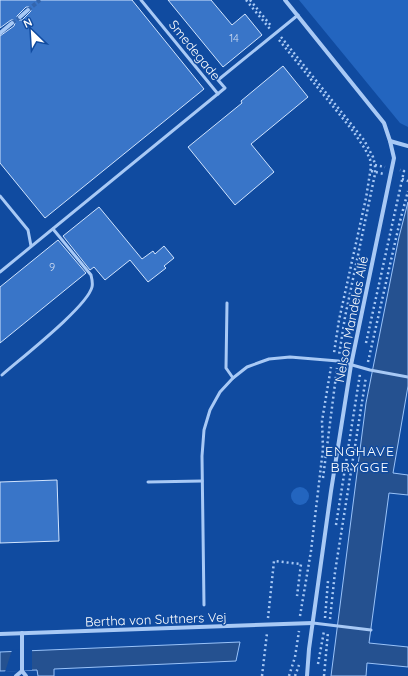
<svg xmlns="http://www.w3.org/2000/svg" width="408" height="676" viewBox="0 0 408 676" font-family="Quicksand,sans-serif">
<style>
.green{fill:#2365bf}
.water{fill:#255190;stroke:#9ac3f9}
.pier{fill:#104ba0}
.building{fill:#3975c8;stroke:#d1e4fe;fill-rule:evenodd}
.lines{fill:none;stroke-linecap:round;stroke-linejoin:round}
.minor-tunnel{stroke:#3466ae;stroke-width:4;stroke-dasharray:4 2;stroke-linecap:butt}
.path{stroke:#a8c9f5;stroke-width:2.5;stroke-dasharray:2 3;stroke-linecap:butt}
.service{stroke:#a8c9f5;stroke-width:3}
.minor{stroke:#a8c9f5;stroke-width:4}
.labels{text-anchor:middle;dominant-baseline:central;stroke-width:3;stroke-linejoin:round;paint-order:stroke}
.number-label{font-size:11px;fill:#cedcf1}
.street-label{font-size:13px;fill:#fff;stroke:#104ba0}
.neighbourhood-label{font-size:14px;letter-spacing:1px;fill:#fff;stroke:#104ba0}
</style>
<rect width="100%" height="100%" fill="#104ba0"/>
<g class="green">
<path d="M299,0H408V127L400,123Z"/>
<circle cx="300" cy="496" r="9"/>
</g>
<g class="water">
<path d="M408,202V386L393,473L408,475V495L389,493L369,643L408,647V667L367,663L366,676H331L366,403L399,237Z"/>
<path d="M240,642L236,661L54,669V676H38L37,670L0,671V652Z"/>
</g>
<path class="pier" d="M32,649V670L5,672L12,650Z"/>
<g class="building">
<path d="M0,0H132L204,89L45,218L0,163V36L14,26L15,23L14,20H11L0,28ZM26,7H30L31,11L22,20H19L17,18V16Z"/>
<path d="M168,0H211L232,25L245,14L262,35L223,67Z"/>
<path d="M283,66L308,97L251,144L274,172L235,205L188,147L242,103L241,101Z"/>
<path d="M99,207L142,259L153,251L155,254L164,246L174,258L164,266L166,268L148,282L130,260L105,280L94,267L90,270L63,236Z"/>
<path d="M58,240L86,273L0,343V287Z"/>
<path d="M57,480L59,541L0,543V482Z"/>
</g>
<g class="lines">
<g class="minor-tunnel">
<path d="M28,10L40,0"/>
<path d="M12,23L20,17"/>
</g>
<g class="path">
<path d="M246,0L270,29"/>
<path d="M250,0L272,27"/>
<path d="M281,37L364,140L373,157L375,165V174L345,317L339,355"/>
<path d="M279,40L353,131L365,149L370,159L371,167L366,198L339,320L334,353"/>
<path d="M375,165L385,167"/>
<path d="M371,171L384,174"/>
<path d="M402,179L408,181"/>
<path d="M366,343L404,171L400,170"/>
<path d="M368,362L399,225L408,191"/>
<path d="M323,478L337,368"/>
<path d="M336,525L360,374"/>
<path d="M300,616L311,551L323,449L322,421L331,367"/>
<path d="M268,618L274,561L301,564L297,596"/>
<path d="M325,618L328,581"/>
<path d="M330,619L335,572L366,377"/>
<path d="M318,664L324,631"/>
<path d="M262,676L267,633"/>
<path d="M289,676L295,657L299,631"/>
<path d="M295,676L299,665"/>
<path d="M324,676L328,632"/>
</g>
<g class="service">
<path d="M141,0L218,94"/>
<path d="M0,196L28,230L31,246"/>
<path d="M0,272L225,88L218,80L298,15"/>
<path d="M227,303L226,368L233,378"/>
<path d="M2,375C20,359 87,307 92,287C93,283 92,279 91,275L53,229"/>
<path d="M148,482L202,481"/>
<path d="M204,605L202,456L204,430L210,410L220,392L233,378L247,367L269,359L290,357L338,361L370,370L408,377"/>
<path d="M313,623L371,630"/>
</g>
<g class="minor">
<path d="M285,0L384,123L390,141L394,158L351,365L331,491L309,649L307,676"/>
<path d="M20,17L28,10"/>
<path d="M0,33L12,23"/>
<path d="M390,141L408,146"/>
<path d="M22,633V671L26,676"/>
<path d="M0,634L313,623"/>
<path d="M16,676L22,671"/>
</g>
</g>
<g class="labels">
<g class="number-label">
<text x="234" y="38">14</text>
<text x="52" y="267">9</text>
</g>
<g class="street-label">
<text transform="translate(195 50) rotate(51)">Smedegade</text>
<text transform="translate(351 319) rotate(-79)">Nelson Mandelas Allé</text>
<text transform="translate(156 619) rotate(-2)">Bertha von Suttners Vej</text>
</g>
<g class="neighbourhood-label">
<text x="360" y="451">ENGHAVE<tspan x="360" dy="16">BRYGGE</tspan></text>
</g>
</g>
<g transform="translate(32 32) rotate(335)" stroke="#104ba0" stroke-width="3" paint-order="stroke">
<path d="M0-3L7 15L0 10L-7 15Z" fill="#ffffff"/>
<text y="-6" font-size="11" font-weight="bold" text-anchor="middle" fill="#ffffff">N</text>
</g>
</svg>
